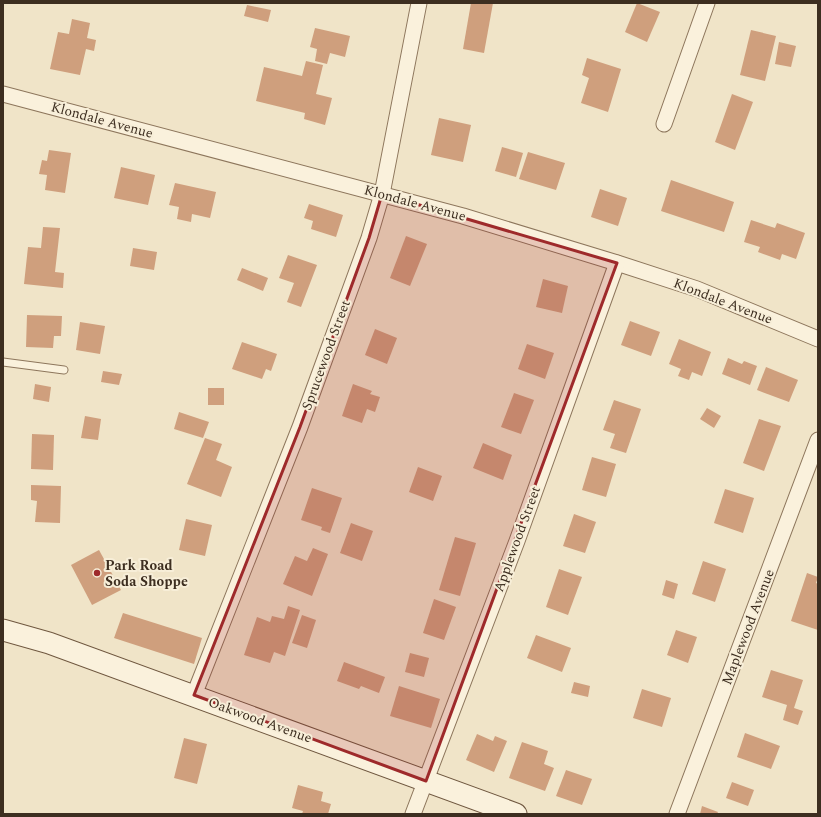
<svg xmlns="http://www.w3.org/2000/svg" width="821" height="817" viewBox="0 0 821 817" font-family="Spectral,serif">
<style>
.building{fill:#cf9f7d}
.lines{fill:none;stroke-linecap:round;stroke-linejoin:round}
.lane-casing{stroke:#8d765c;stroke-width:9}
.street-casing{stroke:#8d765c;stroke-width:17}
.secondary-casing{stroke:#6f573f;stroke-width:23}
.lane{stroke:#faf1dc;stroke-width:7}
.street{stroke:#faf1dc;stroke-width:15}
.secondary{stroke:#faf1dc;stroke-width:21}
.marked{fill:#9e2a2b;fill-opacity:0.2;stroke:#9e2a2b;stroke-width:3;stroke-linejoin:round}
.poi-dot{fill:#9e2a2b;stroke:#f7eed8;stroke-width:1.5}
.labels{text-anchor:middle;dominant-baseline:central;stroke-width:4;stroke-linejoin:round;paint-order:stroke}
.street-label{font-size:14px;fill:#3d2e20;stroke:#f7eed8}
.poi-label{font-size:14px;font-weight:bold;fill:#3d2e20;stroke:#f7eed8;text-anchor:start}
</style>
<rect width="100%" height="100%" fill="#f0e4c8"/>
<g class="building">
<path d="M471,3H493L484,53L463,49Z"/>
<path d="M637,3L660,12L647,42L625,32Z"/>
<path d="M247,5L271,10L268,22L244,16Z"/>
<path d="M72,19L90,23L87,38L96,40L94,51L86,49L80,75L50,69L58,32L69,34Z"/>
<path d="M315,28L350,36L345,57L330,53L327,64L315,61L317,49L310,47Z"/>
<path d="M751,30L776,36L765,81L740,75Z"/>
<path d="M779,42L796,46L791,67L775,64Z"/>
<path d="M587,58L621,69L608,112L581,103L589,78L582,75Z"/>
<path d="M306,61L323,65L316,94L332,98L325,125L304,119L305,113L256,101L264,67L302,76Z"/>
<path d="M732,94L753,102L735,150L715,142Z"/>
<path d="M439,118L471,125L463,162L431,155Z"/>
<path d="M502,147L523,153L516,177L495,171Z"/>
<path d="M49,150L71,153L65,193L45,190L47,175L39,174L42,160L47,161Z"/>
<path d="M528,152L565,163L556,190L519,179Z"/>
<path d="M121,167L155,175L148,205L114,198Z"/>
<path d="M671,180L734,202L724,232L661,211Z"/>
<path d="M175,183L216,192L210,218L192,214L191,222L177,219L179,207L169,205Z"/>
<path d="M600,189L627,198L618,226L591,217Z"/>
<path d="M309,204L343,215L336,237L311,229L313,221L304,218Z"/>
<path d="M751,220L775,228L777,223L805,233L796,259L782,254L780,260L758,252L760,247L744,242Z"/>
<path d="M43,227L60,228L55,272L64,273L63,288L24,284L28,247L41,248Z"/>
<path d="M406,236L427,244L410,286L390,278Z"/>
<path d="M133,248L157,252L154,270L130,266Z"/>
<path d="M288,255L317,265L301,307L287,302L294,283L279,278Z"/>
<path d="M242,268L268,278L263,291L237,280Z"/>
<path d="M543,279L568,286L562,313L536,307Z"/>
<path d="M27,315L62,316L61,336H54L53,348L26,347Z"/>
<path d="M630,321L660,332L651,356L621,345Z"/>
<path d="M80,322L105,326L100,354L76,350Z"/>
<path d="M375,329L397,338L387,364L365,355Z"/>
<path d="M679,339L711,352L702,376L692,372L689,380L678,376L681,369L669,364Z"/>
<path d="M242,342L277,354L271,371L266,369L262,379L232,369Z"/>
<path d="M527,344L554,353L545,379L518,369Z"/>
<path d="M728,358L742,364L744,361L757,366L750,385L722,374Z"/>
<path d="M766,367L798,380L789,402L757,390Z"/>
<path d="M103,371L122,374L119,385L101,382Z"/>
<path d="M35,384L51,387L49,402L33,399Z"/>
<path d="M353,384L372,391L370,394L380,397L375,412L367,409L362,423L342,416Z"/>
<rect x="208" y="388" width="16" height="17"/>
<path d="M514,393L534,400L521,434L501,427Z"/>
<path d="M614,400L641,409L626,453L610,448L615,434L603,430Z"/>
<path d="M707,408L721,416L714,428L700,419Z"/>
<path d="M179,412L209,422L203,438L174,429Z"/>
<path d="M85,416L101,419L98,440L81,438Z"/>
<path d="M759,419L781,426L764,471L743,463Z"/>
<path d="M32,434L54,435L53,470L31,469Z"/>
<path d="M205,438L222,444L216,460L232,467L221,497L187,484Z"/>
<path d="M483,443L512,455L503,480L473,468Z"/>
<path d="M592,457L616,464L606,497L582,490Z"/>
<path d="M418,467L442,476L433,501L409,492Z"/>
<path d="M31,485L61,486L60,523L35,522L37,501L31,500Z"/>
<path d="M312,488L342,498L330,533L321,530L322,527L301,520Z"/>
<path d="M725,489L754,498L743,533L714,523Z"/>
<path d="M574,514L596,522L585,553L563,546Z"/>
<path d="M186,519L212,525L205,556L179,550Z"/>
<path d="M351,523L373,531L362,561L340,553Z"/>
<path d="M455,537L476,543L460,596L439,590Z"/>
<path d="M313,548L328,554L312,596L283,584L295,556L307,561Z"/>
<path d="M99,550L121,590L92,605L71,565Z"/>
<path d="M703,561L726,569L715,602L692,594Z"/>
<path d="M559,569L582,577L568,615L546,607Z"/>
<path d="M807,573L818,577L816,583L818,584V630L791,621Z"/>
<path d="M666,580L678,584L674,599L662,595Z"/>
<path d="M434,599L456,607L444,640L423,633Z"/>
<path d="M288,606L300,610L285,656L274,652L270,663L244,655L257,617L270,622L272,616L284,619Z"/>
<path d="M123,613L202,638L194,664L114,638Z"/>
<path d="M302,615L316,620L307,648L292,643Z"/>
<path d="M676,630L697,637L688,663L667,655Z"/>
<path d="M536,635L571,648L562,672L527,658Z"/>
<path d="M410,653L429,658L424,677L405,672Z"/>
<path d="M344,662L385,677L379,693L361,686L359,689L337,681Z"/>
<path d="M771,670L803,680L794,708L803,711L798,725L783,720L787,705L762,697Z"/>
<path d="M574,682L590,686L588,697L571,693Z"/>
<path d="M399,686L440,699L431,728L390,716Z"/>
<path d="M642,689L671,698L662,727L633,718Z"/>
<path d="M745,733L780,746L771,769L737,757Z"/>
<path d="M477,734L493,741L495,736L507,741L494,772L466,760Z"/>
<path d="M184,738L207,744L197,784L174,778Z"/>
<path d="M522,742L548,751L544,764L554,768L545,791L509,778Z"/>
<path d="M566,770L592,779L582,805L556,796Z"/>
<path d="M732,782L754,790L748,806L726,798Z"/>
<path d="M298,785L323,792L321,801L331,804L328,814H302L303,811L292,808Z"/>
<path d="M702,806L718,812L717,814H700Z"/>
</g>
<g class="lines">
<g class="lane-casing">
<path id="lane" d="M3,362L64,370"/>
</g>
<g class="street-casing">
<g id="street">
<path d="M3,94L463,216L617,263L697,289L818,339"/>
<path d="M664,124L707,3"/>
<path d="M194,695L300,427L369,238L382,194L419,3"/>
<path d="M413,814L517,541L617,263"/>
<path d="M677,814L818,440"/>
</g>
</g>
<g class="secondary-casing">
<path id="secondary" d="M3,630L49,643L516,814"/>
</g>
<use href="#lane" class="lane"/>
<use href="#street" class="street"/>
<use href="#secondary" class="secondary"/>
</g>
<path class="marked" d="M382,194L617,263L426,781L194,695L300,427L369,238Z"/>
<circle class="poi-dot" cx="97" cy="573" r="4"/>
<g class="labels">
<g class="street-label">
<text transform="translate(102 120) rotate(15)">Klondale Avenue</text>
<text transform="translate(415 203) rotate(15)">Klondale Avenue</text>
<text transform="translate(723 301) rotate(21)">Klondale Avenue</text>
<text transform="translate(326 355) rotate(-70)">Sprucewood Street</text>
<text transform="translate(517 539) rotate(-70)">Applewood Street</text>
<text transform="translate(748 627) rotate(-69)">Maplewood Avenue</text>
<text transform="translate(260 720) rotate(20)">Oakwood Avenue</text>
</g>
<g class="poi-label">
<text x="105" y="565">Park Road<tspan x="105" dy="16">Soda Shoppe</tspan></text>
</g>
</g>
<rect width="821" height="817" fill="none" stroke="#3d2e20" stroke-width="8"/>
</svg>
